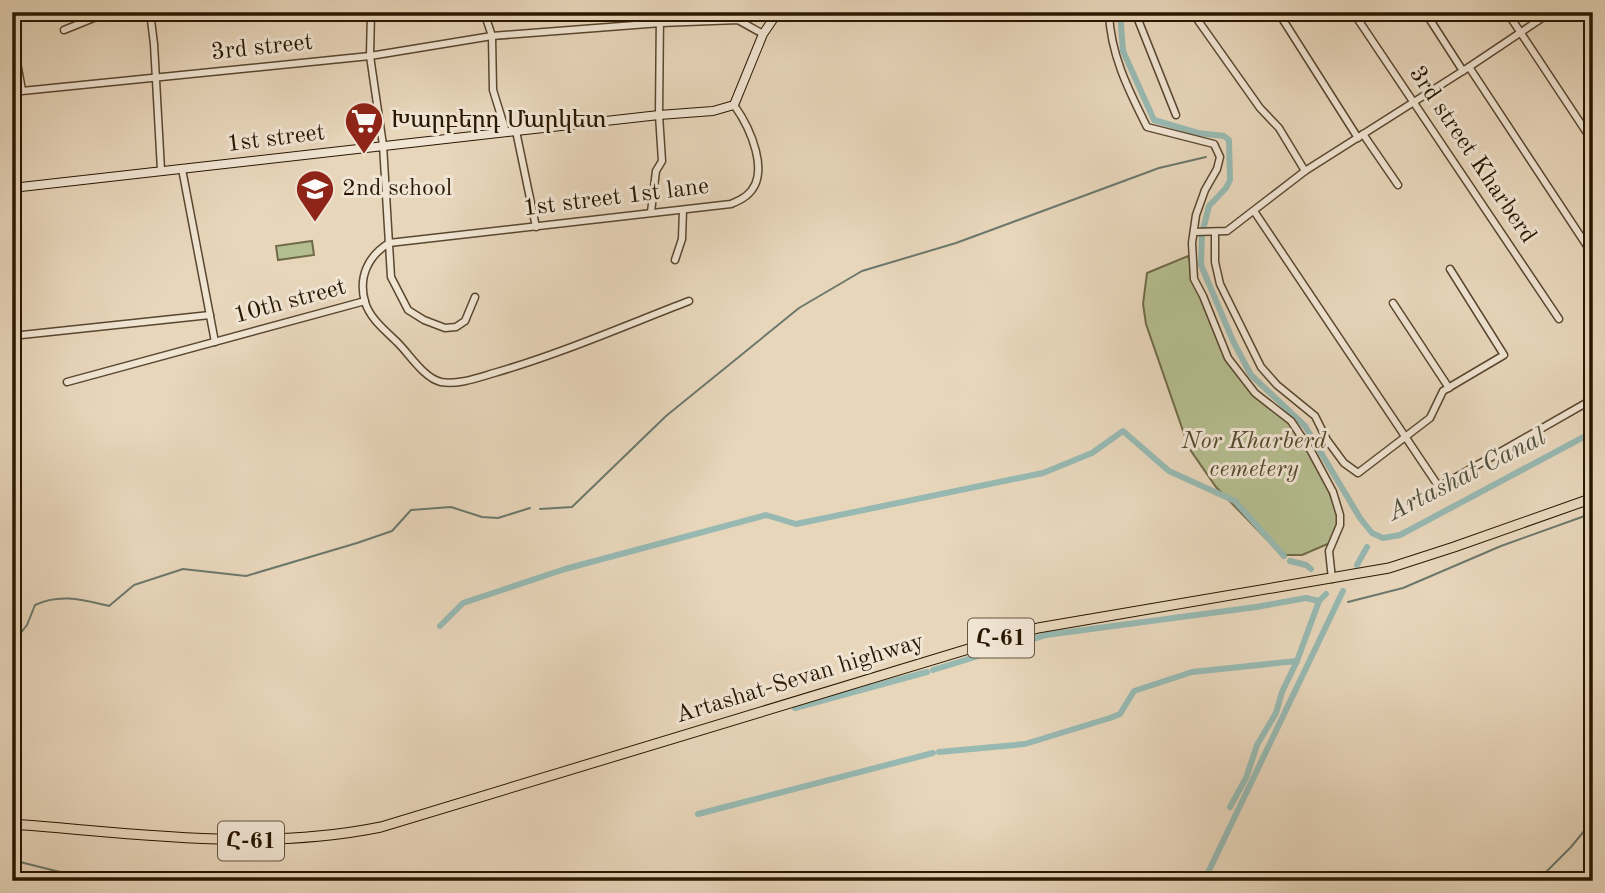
<svg xmlns="http://www.w3.org/2000/svg" width="1605" height="893" viewBox="0 0 1605 893" font-family="'Old Standard TT','Noto Serif Armenian',serif">
<style>
.green{fill:#b5be90;stroke:#6f6a48;stroke-width:2}
.lines{fill:none;stroke-linecap:round;stroke-linejoin:round}
.stream{stroke:#6b786b;stroke-width:2}
.canal{stroke:#97b9b2;stroke-width:6}
.street-casing{stroke:#59472f;stroke-width:9}
.secondary-casing{stroke:#291700;stroke-width:10}
.primary-casing{stroke:#291700;stroke-width:11}
.street{stroke:#f0e4d3;stroke-width:6}
.secondary{stroke:#f0e4d3;stroke-width:8}
.primary{stroke:#e8d6bb;stroke-width:9}
.labels{text-anchor:middle;dominant-baseline:central;stroke-width:6;stroke-linejoin:round;paint-order:stroke}
.shield{fill:#f0e4d3;stroke:#65543f;stroke-width:2}
.shield-label{font-size:23px;font-weight:bold;fill:#291700}
.street-label{font-size:24px;fill:#291700;stroke:#f0e4d3}
.poi-label{font-size:24px;fill:#291700;stroke:#f0e4d3;text-anchor:start}
.park-label{font-size:24px;font-style:italic;fill:#53492b;stroke:#f0e4d3}
.water-label{font-size:26px;font-style:italic;fill:#50503e;stroke:#f0e4d3}
</style>
<rect width="100%" height="100%" fill="#e8d6bb"/>
<filter id="stains"><feTurbulence type="fractalNoise" baseFrequency=".00286" numOctaves="4"/><feColorMatrix values="0 0 0 0 .2 0 0 0 0 .09 0 0 0 0 .02 0 0 0 .5 -.17"/></filter>
<radialGradient id="worn" r=".72"><stop offset=".6" stop-color="#630" stop-opacity="0"/><stop offset="1" stop-color="#630" stop-opacity=".3"/></radialGradient>
<g class="green">
<path d="M312,241L314,255L278,260L276,246Z"/>
<path d="M1188,256L1222,348L1252,393L1291,420L1324,478L1340,521L1330,543L1302,555H1282L1216,487L1189,448L1146,324L1143,304L1147,273Z"/>
</g>
<g class="lines">
<g class="stream">
<path d="M540,509L572,507L666,416L799,308L862,271L956,243L1159,168L1206,157"/>
<path d="M1348,602L1403,588L1501,546L1593,513"/>
<path d="M12,644L27,625L35,605C60,593 83,600 109,606L134,585L183,569L246,576L357,543L392,531L411,510L451,507L482,517L498,518L530,508"/>
<path d="M12,860L60,872L85,881"/>
<path d="M1537,881L1571,847L1593,820"/>
</g>
<g class="canal">
<path d="M1120,12L1123,51L1154,120L1198,133L1224,136L1229,140L1230,180L1226,188L1209,206L1202,234L1201,265L1233,341L1251,375L1305,426L1360,518L1372,533L1383,538L1400,535L1593,432"/>
<path d="M1290,561L1306,565L1311,569"/>
<path d="M1357,565L1367,547"/>
<path d="M440,626L463,603L565,569L766,515L796,524L1043,473L1092,453L1123,431L1169,471L1235,501L1284,556"/>
<path d="M933,670L1046,635L1256,607L1306,598L1319,601"/>
<path d="M795,708L927,672"/>
<path d="M939,752L1025,744L1110,718L1120,714L1134,691L1192,672L1297,661"/>
<path d="M1230,807L1246,778L1257,745L1276,713L1282,692L1297,661L1319,601L1326,594"/>
<path d="M698,814L933,753"/>
<path d="M1204,881L1343,591"/>
</g>
<g class="street-casing">
<g id="street">
<path d="M150,12L154,44L161,170"/>
<path d="M371,12L370,56L383,145L391,277L408,310L424,320L445,328L456,327L465,321L475,297"/>
<path d="M484,12L492,36L493,90L506,132"/>
<path d="M1109,12C1110,54 1129,91 1147,127L1214,144L1220,157L1217,169L1205,190L1196,215L1192,243L1194,279L1203,296L1228,358L1255,393L1291,421L1311,451L1333,492L1340,515V525L1329,551L1332,579"/>
<path d="M1135,12L1176,115"/>
<path d="M1192,12L1260,108L1279,128L1305,171"/>
<path d="M1278,12L1358,138"/>
<path d="M1353,12L1559,319"/>
<path d="M1425,12L1463,71"/>
<path d="M1507,12L1593,142"/>
<path d="M1584,12L1593,26"/>
<path d="M64,30L96,17L111,15L151,17L188,12"/>
<path d="M12,35L22,90"/>
<path d="M1469,67L1593,255"/>
<path d="M12,92L370,56L492,36L661,23L738,20L763,34"/>
<path d="M516,131L536,227"/>
<path d="M1363,134L1398,185"/>
<path d="M182,169L215,342"/>
<path d="M1254,211L1439,487L1593,399"/>
<path d="M651,212L656,171L662,161L659,115L660,12"/>
<path d="M1194,232L1227,231L1305,171L1469,67L1551,12"/>
<path d="M1215,232V262L1220,284L1261,367L1277,385L1315,416L1327,440L1344,463L1358,473L1430,418L1443,391L1504,355L1450,269"/>
<path d="M675,260L682,239L683,210"/>
<path d="M689,301C624,326 560,354 494,373C477,378 458,385 441,382C424,378 410,355 398,343C386,331 370,319 365,302C358,277 368,256 389,243L731,204C736,202 742,199 746,196C773,175 749,126 734,105"/>
<path d="M1393,303L1449,388"/>
<path d="M12,336L210,315"/>
<path d="M67,382L365,301"/>
</g>
</g>
<g class="secondary-casing">
<path id="secondary" d="M12,188L659,115L713,111L734,105L763,34L778,12"/>
</g>
<g class="primary-casing">
<path id="primary" d="M12,824C135,833 258,852 381,827L1038,628L1389,568L1454,547L1593,498"/>
</g>
<use href="#street" class="street"/>
<use href="#secondary" class="secondary"/>
<use href="#primary" class="primary"/>
</g>
<defs>
<g id="supermarket-pin" transform="scale(2.0125)"><path d="M0 17L-7.5 6A9.5 9.5 0 1 1 7.5 6Z" fill="#8f2418" stroke="#f0e4d3"/><path d="M-6-5.5h2.5l.6 2H6L4.5 2H-2.5L-4.4-4H-6ZM-1.5 3.2a1.3 1.3 0 1 0 .1 0ZM3 3.2a1.3 1.3 0 1 0 .1 0Z" fill="#fff"/></g>
<g id="school-pin" transform="scale(2.0125)"><path d="M0 17L-7.5 6A9.5 9.5 0 1 1 7.5 6Z" fill="#8f2418" stroke="#f0e4d3"/><path d="M0-5L7-2L0 1L-7-2ZM-4 1L0 2.5L4 1V4Q0 6-4 4Z" fill="#fff"/></g>
</defs>
<g fill-rule="evenodd">
<use href="#supermarket-pin" x="364" y="121"/>
<use href="#school-pin" x="315" y="189"/>
</g>
<g class="labels">
<g class="shield">
<rect x="968" y="618.5" width="66" height="39" rx="5"/>
<rect x="218" y="821.5" width="66" height="39" rx="5"/>
</g>
<g class="shield-label">
<text x="1001" y="638">Հ-61</text>
<text x="251" y="841">Հ-61</text>
</g>
<g class="street-label">
<text transform="translate(262 48) rotate(-6)">3rd street</text>
<text transform="translate(276 139) rotate(-7)">1st street</text>
<text transform="translate(1472 155) rotate(56)">3rd street Kharberd</text>
<text transform="translate(616 198) rotate(-7)">1st street 1st lane</text>
<text transform="translate(290 302) rotate(-15)">10th street</text>
<text transform="translate(800 679) rotate(-17)">Artashat-Sevan highway</text>
</g>
<g class="poi-label">
<text x="391" y="121">Խարբերդ Մարկետ</text>
<text x="342" y="189">2nd school</text>
</g>
<g class="park-label">
<text x="1254" y="442">Nor Kharberd<tspan x="1254" dy="28">cemetery</tspan></text>
</g>
<g class="water-label">
<text transform="translate(1467 475) rotate(-27)">Artashat Canal</text>
</g>
</g>
<rect width="1605" height="893" fill="none" stroke="#e8d6bb" stroke-width="42"/>
<rect x="14" y="14" width="1577" height="865" fill="none" stroke="#291700" stroke-width="3.5"/>
<rect x="21" y="21" width="1563" height="851" fill="none" stroke="#291700" stroke-width="2"/>
<rect width="100%" height="100%" filter="url(#stains)"/>
<rect width="100%" height="100%" fill="url(#worn)"/>
</svg>
